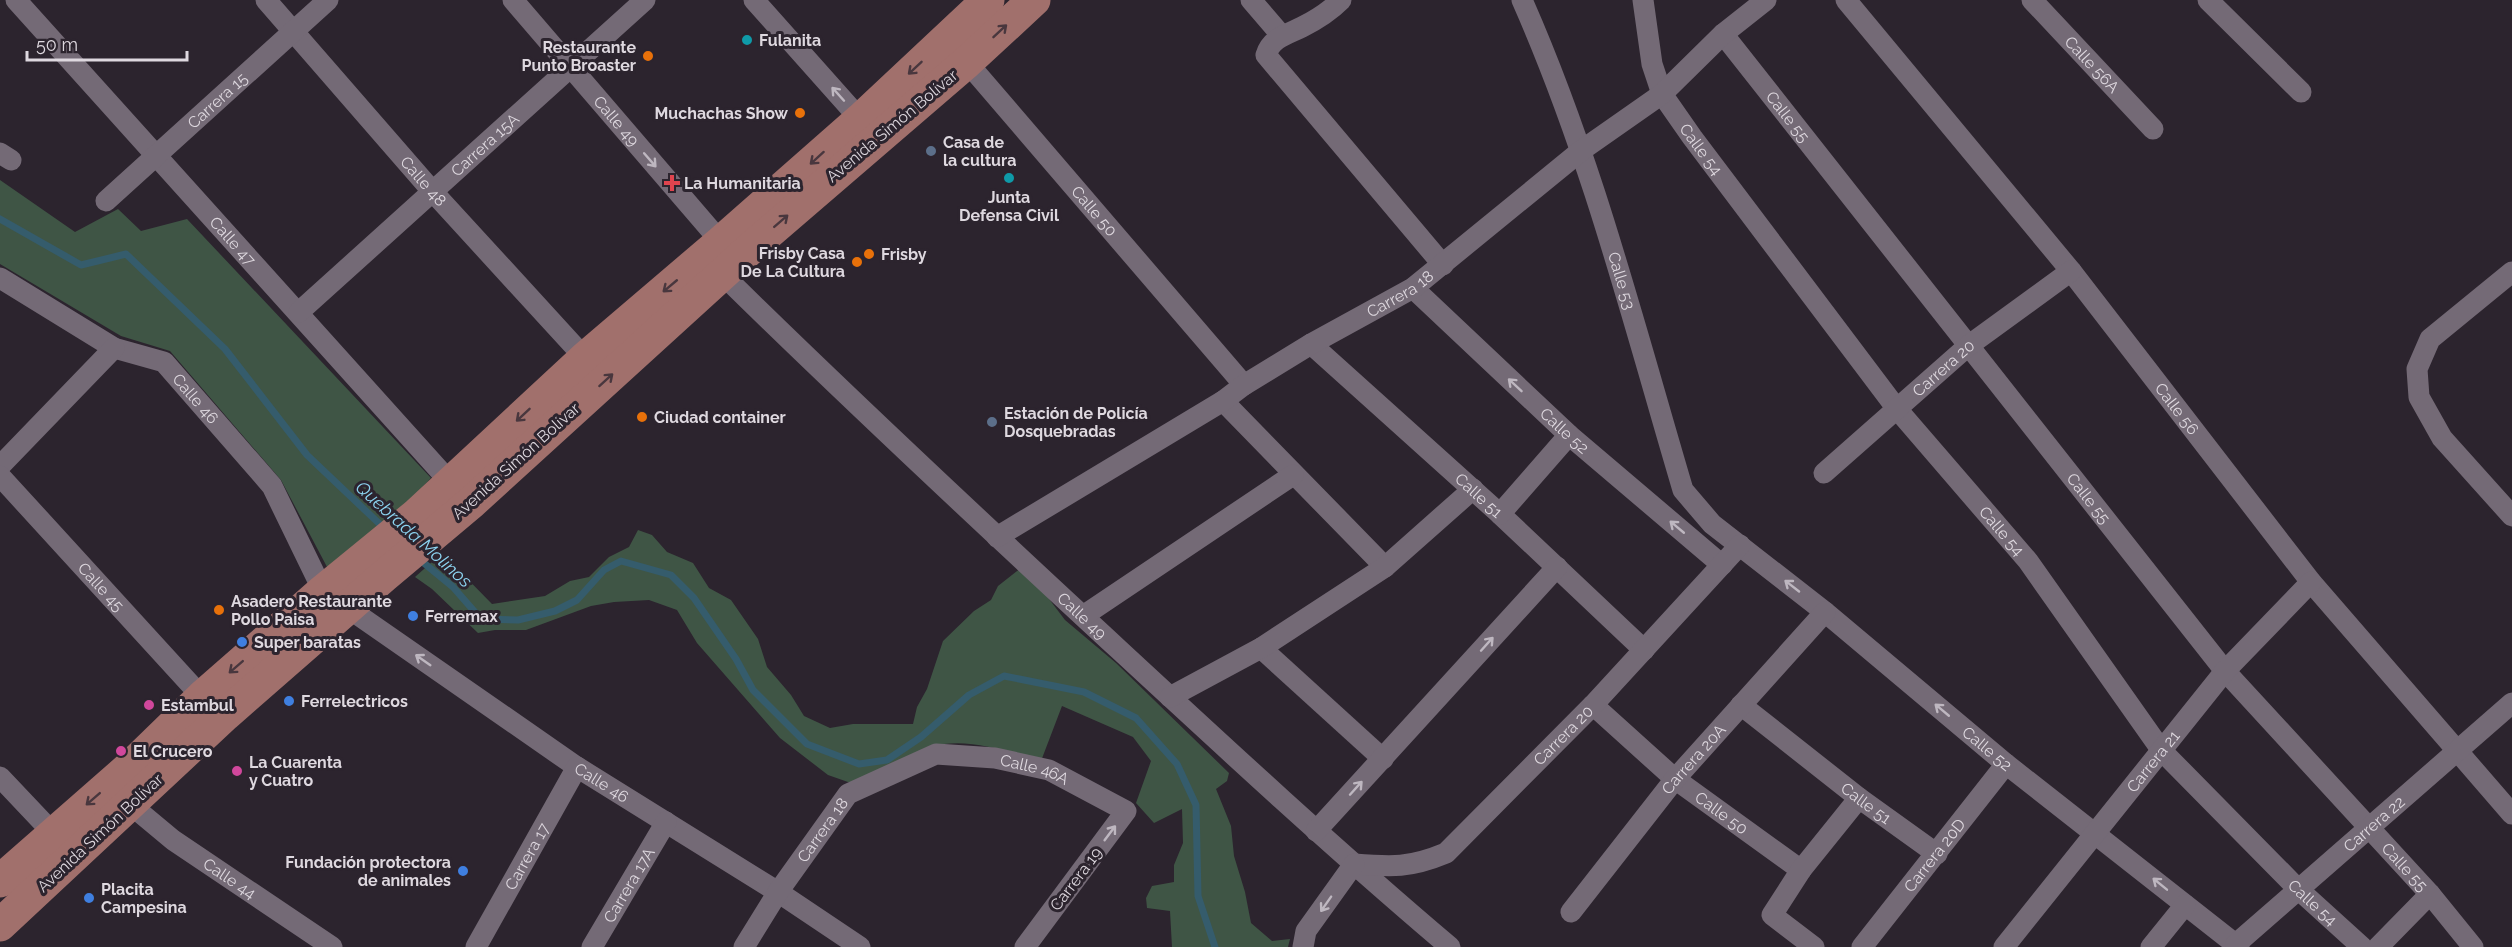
<svg xmlns="http://www.w3.org/2000/svg" width="2512" height="947" viewBox="0 0 2512 947" font-family="Raleway,sans-serif">
<style>
.grass{fill:#3f5545}
.lines{fill:none;stroke-linecap:round;stroke-linejoin:round}
.stream{stroke:#355c6c;stroke-width:7}
.minor{stroke:#746a76;stroke-width:21}
.primary{stroke:#a1706c;stroke-width:33}
.oneway{stroke:#49373e}
.oneway2{stroke:#beb7c0}
.culture-dot{fill:#0f9aa8;stroke:#2c242e;stroke-width:2}
.food-dot{fill:#e8710a;stroke:#2c242e;stroke-width:2}
.service-dot{fill:#5c6f8a;stroke:#2c242e;stroke-width:2}
.health-dot{fill:#e0444e;stroke:#2c242e;stroke-width:2}
.shop-dot{fill:#3f7fe0;stroke:#2c242e;stroke-width:2}
.hotel-dot{fill:#d1479c;stroke:#2c242e;stroke-width:2}
.labels{text-anchor:middle;dominant-baseline:central;stroke-width:6;stroke-linejoin:round;paint-order:stroke}
.poi-label{font-size:16px;font-weight:bold;fill:#ded8df;stroke:#2c242e;text-anchor:start}
.street-label{font-size:16px;fill:#ded8df;stroke:#2c242e}
.water-label{font-size:18px;font-style:italic;fill:#8cd3f0;stroke:#2c242e}
</style>
<rect width="100%" height="100%" fill="#2c242e"/>
<g class="grass">
<path d="M0,180L75,232L118,209L141,231L187,219L431,478L335,582L281,480L170,351L121,336L0,264Z"/>
<path d="M638,530L652,535L667,552L693,563L709,588L731,600L758,639L767,667L791,695L804,716L830,728L853,724H913L917,707L927,689L943,641L974,611L991,600L998,586L1021,568L1043,591L1065,620L1116,663L1229,773L1227,781L1216,789L1231,826L1234,856L1245,892L1251,923L1272,941L1290,939L1288,947H1172L1170,911L1147,908L1146,898L1152,886L1174,882V865L1183,843L1182,809L1154,823L1136,803L1151,761L1133,737L1062,706L1041,761C1008,752 966,736 931,747C910,753 881,772 860,782H848L828,775L780,738L697,643L677,610L649,600L614,602L591,606L526,630H495L478,633L432,589L415,577L442,553L492,604L545,596L570,581L589,577L609,557L629,547Z"/>
</g>
<g class="lines">
<g class="stream">
<path d="M0,219L81,265L126,254L225,349L307,455L386,530"/>
<path d="M419,559L453,587L481,619L518,620L555,611L577,600L604,570L621,561L671,575L694,598L736,659L753,690L807,744L859,764L887,760L921,737L969,695L1004,676L1084,692L1136,718L1177,764L1196,805L1198,896L1215,947"/>
</g>
<g class="minor">
<path id="s1" d="M16,0L450,482"/>
<path id="s2" d="M266,0L433,192L585,358"/>
<path id="s3" d="M513,0L721,242"/>
<path d="M754,0L868,128"/>
<path d="M1251,0L1282,36"/>
<path d="M1341,0C1330,11 1316,20 1302,27C1288,34 1271,38 1266,55L1443,265"/>
<path id="s4" d="M1522,0C1592,158 1634,325 1683,490L1712,524L1825,612L2006,764L2239,947"/>
<path id="s5" d="M1643,0L1652,64L1662,94L1692,137L1897,409L2028,561L2162,751L2298,889L2362,947"/>
<path id="s6" d="M1846,0L2071,271L2311,582L2512,814"/>
<path id="s7" d="M2032,0L2153,129"/>
<path d="M2208,0L2301,92"/>
<path id="s8" d="M1723,34L2225,671L2430,894L2473,947"/>
<path id="s9" d="M959,53L1244,385"/>
<path d="M0,153L11,160"/>
<path id="s10" d="M106,201L328,0"/>
<path d="M2512,272L2430,339L2417,369L2419,397L2442,438L2512,516"/>
<path id="s11" d="M723,275C842,392 965,507 1088,621C1207,731 1326,842 1450,947"/>
<path id="s12" d="M0,278L114,348L164,362L272,486L323,591"/>
<path id="s13" d="M1413,288L1569,435L1722,565"/>
<path id="s14" d="M299,312L645,0"/>
<path id="s15" d="M1311,344L1500,514L1644,650"/>
<path d="M1223,401L1385,567"/>
<path d="M0,466L114,348"/>
<path id="s16" d="M1824,473L1968,346L2071,271"/>
<path id="s17" d="M0,476L202,697"/>
<path d="M1500,514L1569,435"/>
<path id="s18" d="M997,537L1223,401L1244,385L1311,344L1413,288L1582,150L1662,94L1723,34L1766,0"/>
<path id="s19" d="M348,608L577,767L778,892L860,947"/>
<path d="M1083,616L1293,475"/>
<path d="M1261,648L1383,759"/>
<path d="M1170,697L1261,648L1385,567L1473,489"/>
<path id="s20" d="M1593,705L1675,779L1801,870"/>
<path id="s21" d="M1741,705L1859,798L1937,854"/>
<path d="M0,777L53,833"/>
<path id="s22" d="M131,805L173,840L332,947"/>
<path d="M1316,831L1557,567"/>
<path id="s23" d="M1354,864C1392,867 1410,868 1446,853L1593,705L1740,545"/>
<path id="s24" d="M1571,912L1675,779L1825,612"/>
<path id="s25" d="M2236,944L2512,703"/>
<path id="s26" d="M476,947L577,767"/>
<path id="s27" d="M592,947L666,822"/>
<path id="s28" d="M744,947L778,892L848,794L936,754L995,758L1049,770L1126,811L1025,947"/>
<path d="M1303,947L1306,931L1354,864"/>
<path d="M1814,947L1772,915L1801,870L1859,798"/>
<path id="s29" d="M1862,947L2006,764"/>
<path id="s30" d="M2004,947L2225,671L2311,582"/>
<path d="M2151,947L2185,905"/>
<path d="M2378,947L2430,894"/>
</g>
<g class="primary">
<path d="M0,881L130,767L202,697L323,591L416,515L585,358L721,242L861,119L988,0"/>
<path d="M0,925L225,715L384,576L472,502L752,247L967,62L1034,0"/>
</g>
</g>
<defs><path id="oneway-shaft" d="M-6 0H5M1.5-3L5.5 0L1.5 3" fill="none" stroke-width="1.6" stroke-linecap="round" stroke-linejoin="round" transform="scale(1.5)"/></defs>
<g class="oneway">
<use href="#oneway-shaft" transform="translate(1000 31) rotate(-43)"/>
<use href="#oneway-shaft" transform="translate(915 68) rotate(137)"/>
<use href="#oneway-shaft" transform="translate(817 158) rotate(138)"/>
<use href="#oneway-shaft" transform="translate(781 221) rotate(-41)"/>
<use href="#oneway-shaft" transform="translate(670 286) rotate(140)"/>
<use href="#oneway-shaft" transform="translate(606 380) rotate(-42)"/>
<use href="#oneway-shaft" transform="translate(523 415) rotate(137)"/>
<use href="#oneway-shaft" transform="translate(236 667) rotate(139)"/>
<use href="#oneway-shaft" transform="translate(93 799) rotate(139)"/>
</g>
<g class="oneway2">
<use href="#oneway-shaft" transform="translate(838 94) rotate(-132)"/>
<use href="#oneway-shaft" transform="translate(650 160) rotate(49)"/>
<use href="#oneway-shaft" transform="translate(1515 385) rotate(-137)"/>
<use href="#oneway-shaft" transform="translate(1677 527) rotate(-140)"/>
<use href="#oneway-shaft" transform="translate(1792 586) rotate(-142)"/>
<use href="#oneway-shaft" transform="translate(1487 644) rotate(-48)"/>
<use href="#oneway-shaft" transform="translate(423 660) rotate(-145)"/>
<use href="#oneway-shaft" transform="translate(1942 710) rotate(-140)"/>
<use href="#oneway-shaft" transform="translate(1356 788) rotate(-48)"/>
<use href="#oneway-shaft" transform="translate(1110 833) rotate(-53)"/>
<use href="#oneway-shaft" transform="translate(2160 884) rotate(-141)"/>
<use href="#oneway-shaft" transform="translate(1326 904) rotate(125)"/>
</g>
<g class="culture-dot">
<circle cx="747" cy="40" r="6"/>
<circle cx="1009" cy="178" r="6"/>
</g>
<g class="food-dot">
<circle cx="648" cy="56" r="6"/>
<circle cx="800" cy="113" r="6"/>
<circle cx="869" cy="254" r="6"/>
<circle cx="857" cy="262" r="6"/>
<circle cx="642" cy="417" r="6"/>
<circle cx="219" cy="610" r="6"/>
</g>
<g class="service-dot">
<circle cx="931" cy="151" r="6"/>
<circle cx="992" cy="422" r="6"/>
</g>
<path class="health-dot" d="M669 174h6v6h6v6h-6v6h-6v-6h-6v-6h6z"/>
<g class="shop-dot">
<circle cx="413" cy="616" r="6"/>
<circle cx="242" cy="642" r="6"/>
<circle cx="289" cy="701" r="6"/>
<circle cx="463" cy="871" r="6"/>
<circle cx="89" cy="898" r="6"/>
</g>
<g class="hotel-dot">
<circle cx="149" cy="705" r="6"/>
<circle cx="121" cy="751" r="6"/>
<circle cx="237" cy="771" r="6"/>
</g>
<g class="labels">
<g class="poi-label">
<text x="759" y="40">Fulanita</text>
<text x="636" y="47" text-anchor="end">Restaurante<tspan x="636" dy="18">Punto Broaster</tspan></text>
<text x="788" y="113" text-anchor="end">Muchachas Show</text>
<text x="943" y="142">Casa de<tspan x="943" dy="18">la cultura</tspan></text>
<text x="684" y="183">La Humanitaria</text>
<text x="1009" y="197" text-anchor="middle">Junta<tspan x="1009" dy="18">Defensa Civil</tspan></text>
<text x="845" y="253" text-anchor="end">Frisby Casa<tspan x="845" dy="18">De La Cultura</tspan></text>
<text x="881" y="254">Frisby</text>
<text x="1004" y="413">Estación de Policía<tspan x="1004" dy="18">Dosquebradas</tspan></text>
<text x="654" y="417">Ciudad container</text>
<text x="231" y="601">Asadero Restaurante<tspan x="231" dy="18">Pollo Paisa</tspan></text>
<text x="425" y="616">Ferremax</text>
<text x="254" y="642">Super baratas</text>
<text x="301" y="701">Ferrelectricos</text>
<text x="161" y="705">Estambul</text>
<text x="133" y="751">El Crucero</text>
<text x="249" y="762">La Cuarenta<tspan x="249" dy="18">y Cuatro</tspan></text>
<text x="451" y="862" text-anchor="end">Fundación protectora<tspan x="451" dy="18">de animales</tspan></text>
<text x="101" y="889">Placita<tspan x="101" dy="18">Campesina</tspan></text>
</g>
<g class="street-label">
<text stroke="none"><textPath href="#s7" startOffset="88">Calle 56A</textPath></text>
<text stroke="none"><textPath href="#s10" startOffset="150">Carrera 15</textPath></text>
<text stroke="none"><textPath href="#s8" startOffset="105">Calle 55</textPath></text>
<text stroke="none"><textPath href="#s3" startOffset="159">Calle 49</textPath></text>
<text transform="translate(892 126) rotate(-40)">Avenida Simón Bolívar</text>
<text stroke="none"><textPath href="#s14" startOffset="250">Carrera 15A</textPath></text>
<text stroke="none"><textPath href="#s5" startOffset="164">Calle 54</textPath></text>
<text stroke="none"><textPath href="#s2" startOffset="240">Calle 48</textPath></text>
<text stroke="none"><textPath href="#s9" startOffset="208">Calle 50</textPath></text>
<text stroke="none"><textPath href="#s1" startOffset="324">Calle 47</textPath></text>
<text stroke="none"><textPath href="#s4" startOffset="298">Calle 53</textPath></text>
<text stroke="none"><textPath href="#s18" startOffset="471">Carrera 18</textPath></text>
<text stroke="none"><textPath href="#s16" startOffset="159">Carrera 20</textPath></text>
<text stroke="none"><textPath href="#s12" startOffset="234">Calle 46</textPath></text>
<text stroke="none"><textPath href="#s6" startOffset="526">Calle 56</textPath></text>
<text stroke="none"><textPath href="#s13" startOffset="208">Calle 52</textPath></text>
<text transform="translate(516 461) rotate(-42)">Avenida Simón Bolívar</text>
<text stroke="none"><textPath href="#s15" startOffset="226">Calle 51</textPath></text>
<text stroke="none"><textPath href="#s8" startOffset="591">Calle 55</textPath></text>
<text stroke="none"><textPath href="#s5" startOffset="650">Calle 54</textPath></text>
<text stroke="none"><textPath href="#s17" startOffset="150">Calle 45</textPath></text>
<text stroke="none"><textPath href="#s11" startOffset="495">Calle 49</textPath></text>
<text stroke="none"><textPath href="#s23" startOffset="260">Carrera 20</textPath></text>
<text stroke="none"><textPath href="#s4" startOffset="916">Calle 52</textPath></text>
<text stroke="none"><textPath href="#s24" startOffset="196">Carrera 20A</textPath></text>
<text stroke="none"><textPath href="#s30" startOffset="238">Carrera 21</textPath></text>
<text stroke="none"><textPath href="#s28" startOffset="382">Calle 46A</textPath></text>
<text stroke="none"><textPath href="#s19" startOffset="308">Calle 46</textPath></text>
<text stroke="none"><textPath href="#s21" startOffset="159">Calle 51</textPath></text>
<text stroke="none"><textPath href="#s20" startOffset="168">Calle 50</textPath></text>
<text stroke="none"><textPath href="#s25" startOffset="183">Carrera 22</textPath></text>
<text stroke="none"><textPath href="#s28" startOffset="141">Carrera 18</textPath></text>
<text transform="translate(100 833) rotate(-43)">Avenida Simón Bolívar</text>
<text stroke="none"><textPath href="#s29" startOffset="117">Carrera 20D</textPath></text>
<text stroke="none"><textPath href="#s26" startOffset="104">Carrera 17</textPath></text>
<text stroke="none"><textPath href="#s8" startOffset="1077">Calle 55</textPath></text>
<text stroke="none"><textPath href="#s22" startOffset="123">Calle 44</textPath></text>
<text transform="translate(1076 879) rotate(-53)">Carrera 19</text>
<text stroke="none"><textPath href="#s27" startOffset="72">Carrera 17A</textPath></text>
<text stroke="none"><textPath href="#s5" startOffset="1136">Calle 54</textPath></text>
</g>
<g class="water-label">
<text transform="translate(414 534) rotate(42)">Quebrada Molinos</text>
</g>
</g>
<path d="M27 51v9h160v-9" fill="none" stroke="#ded8df" stroke-width="3"/>
<text x="36" y="51" font-size="18" fill="#ded8df" stroke="#2c242e" stroke-width="4.5" paint-order="stroke">50 m</text>
</svg>
